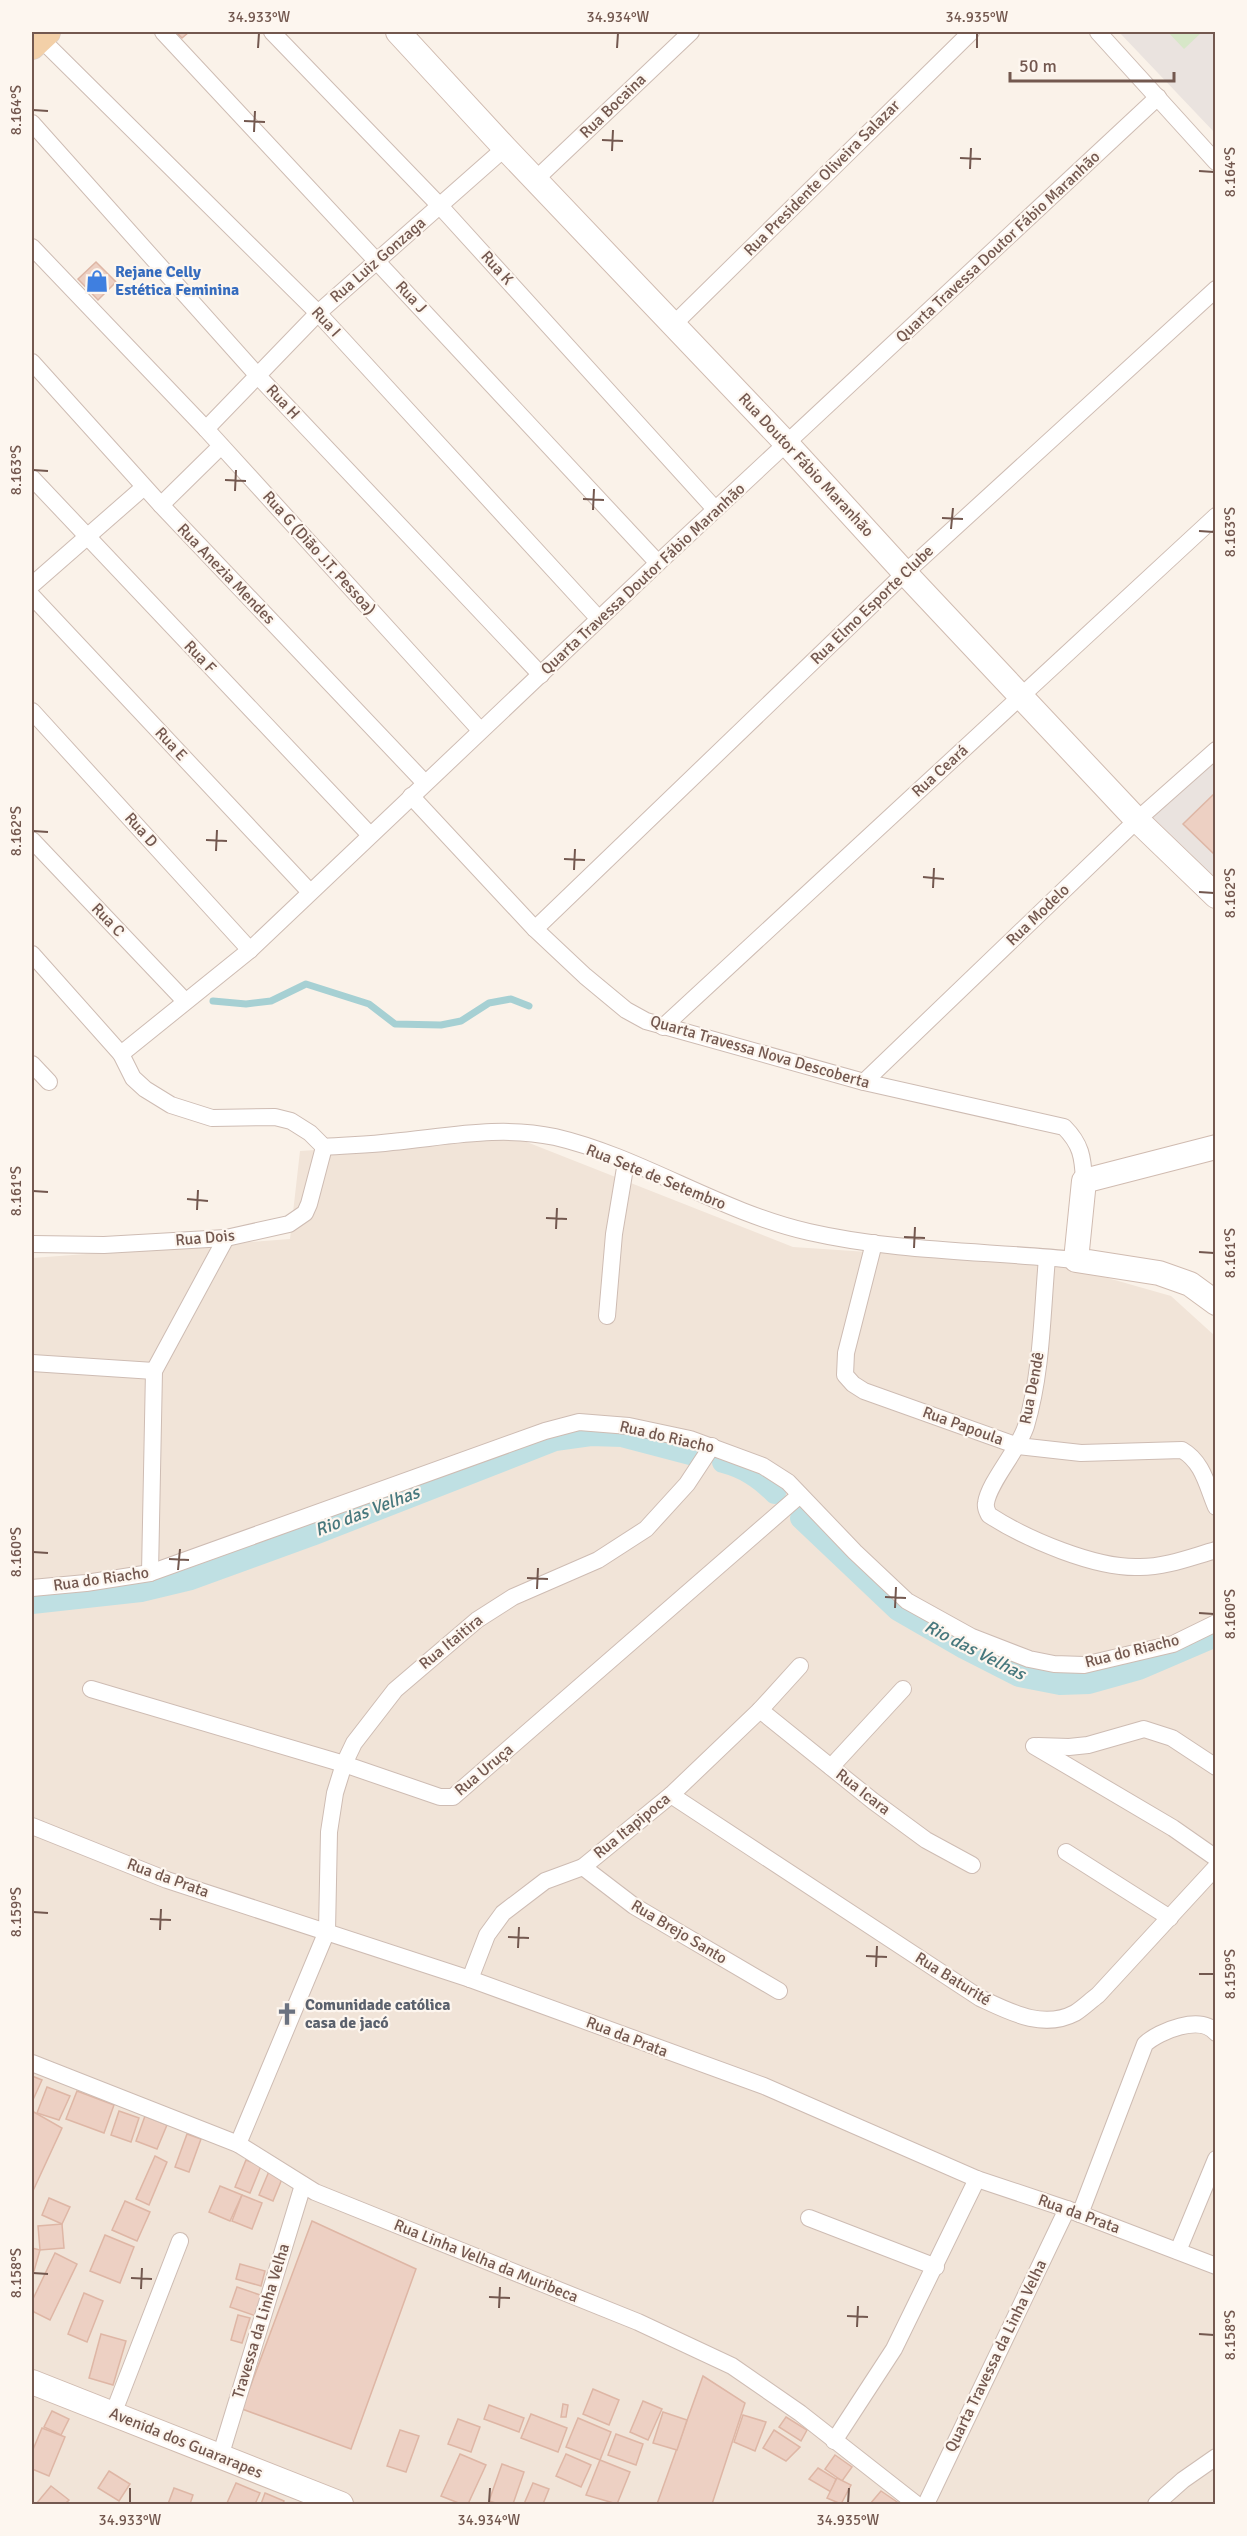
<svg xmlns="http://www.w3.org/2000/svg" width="1247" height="2536" viewBox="0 0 1247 2536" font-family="Signika,sans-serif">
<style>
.residential{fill:#f1e4d8}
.industrial{fill:#eae3df}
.green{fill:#d7e7c8}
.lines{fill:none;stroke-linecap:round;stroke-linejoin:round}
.stream{stroke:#a6d0d3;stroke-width:7}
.canal{stroke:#bfe0e3;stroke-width:22}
.building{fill:#edd0c3;stroke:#deb6a5;stroke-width:1.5}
.street-casing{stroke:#cebcb3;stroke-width:18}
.secondary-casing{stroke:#d0bbb0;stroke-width:26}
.primary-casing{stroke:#d8d0ce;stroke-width:28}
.street{stroke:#fff;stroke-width:16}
.secondary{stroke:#fff;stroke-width:24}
.primary{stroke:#f3d0a8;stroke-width:27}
.ticks{fill:none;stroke:#73584f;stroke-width:2}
.labels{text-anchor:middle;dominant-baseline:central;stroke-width:4.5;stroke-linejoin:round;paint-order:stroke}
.street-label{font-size:16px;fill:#73584f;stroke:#fdf6ef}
.shop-label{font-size:16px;font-weight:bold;fill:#366cbe;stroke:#fdf6ef;text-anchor:start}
.worship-label{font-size:16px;font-weight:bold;fill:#5b616d;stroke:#fdf6ef;text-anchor:start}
.water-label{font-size:18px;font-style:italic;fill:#47787d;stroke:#fdf6ef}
.neatline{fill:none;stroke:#73584f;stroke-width:2}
.ticks-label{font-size:15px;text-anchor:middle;fill:#73584f}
</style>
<rect width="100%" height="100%" fill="#faf2e9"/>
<path class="residential" d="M514,1137L793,1247L1062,1265L1171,1296L1215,1336V2504H32V1258L290,1239L300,1151Z"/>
<g class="industrial">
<path d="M1119,32H1215V134V133Z"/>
<path d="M1215,756V891L1143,819Z"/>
</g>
<path class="green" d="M1168,32H1202L1184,49Z"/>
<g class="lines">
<path class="stream" d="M213,1001L246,1004L271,1001L306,984L369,1004L395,1024L441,1025L461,1021L489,1003L511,999L529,1006"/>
<g class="canal">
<path d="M723,1462C745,1468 759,1477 775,1493"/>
<path d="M801,1518L898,1610L964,1648L1019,1676L1060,1684L1089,1683L1139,1669L1216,1636"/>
<path d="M32,1603L141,1591L191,1579L312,1535L555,1440L591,1435L622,1436L702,1457"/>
</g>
</g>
<g class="building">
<path d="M176,32H189L182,38Z"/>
<path d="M96,262L116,282L98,300L78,279Z"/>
<path d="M1216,792V856L1183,824Z"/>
<path d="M32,2076L42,2080L32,2102Z"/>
<path d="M47,2087L70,2096L59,2120L37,2113Z"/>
<path d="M77,2091L114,2105L104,2133L66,2119Z"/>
<path d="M32,2111L62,2128L32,2193Z"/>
<path d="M119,2111L139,2118L131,2142L111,2135Z"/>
<path d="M145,2116L167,2125L157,2149L136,2141Z"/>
<path d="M187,2134L201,2139L189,2172L175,2167Z"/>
<path d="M155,2156L167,2162L149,2205L136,2199Z"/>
<path d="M246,2160L261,2166L250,2193L235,2187Z"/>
<path d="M270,2169L284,2174L273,2201L259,2195Z"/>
<path d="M220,2186L242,2195L230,2221L209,2212Z"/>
<path d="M242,2195L262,2203L252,2229L232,2221Z"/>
<path d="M49,2198L70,2207L62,2224L42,2215Z"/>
<path d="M125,2201L150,2212L137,2241L112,2230Z"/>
<path d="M312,2221L416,2269L351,2449L242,2409Z"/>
<path d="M62,2224L64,2248L40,2250L38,2226Z"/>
<path d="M105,2235L134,2247L120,2283L90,2271Z"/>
<path d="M32,2248L40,2250L34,2271H32Z"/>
<path d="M55,2253L77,2264L50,2320L32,2311V2301Z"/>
<path d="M240,2264L265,2271L261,2286L236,2279Z"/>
<path d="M237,2287L263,2296L256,2316L230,2307Z"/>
<path d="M84,2293L103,2301L87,2342L68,2334Z"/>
<path d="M238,2315L250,2318L242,2343L231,2340Z"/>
<path d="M101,2334L126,2341L113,2385L89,2378Z"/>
<path d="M703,2376L745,2403L712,2504H657Z"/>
<path d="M593,2389L619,2400L609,2425L583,2414Z"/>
<path d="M643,2401L662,2409L648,2440L630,2432Z"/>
<path d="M563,2404L568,2405L566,2417H561Z"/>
<path d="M489,2405L524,2418L519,2432L484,2419Z"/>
<path d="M52,2411L69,2419L61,2435L44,2427Z"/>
<path d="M663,2412L687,2420L677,2450L653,2443Z"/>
<path d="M531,2414L567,2428L558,2452L521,2438Z"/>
<path d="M743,2415L766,2422L755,2451L734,2442Z"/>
<path d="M786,2417L807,2430L801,2441L779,2427Z"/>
<path d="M578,2418L611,2432L600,2460L566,2447Z"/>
<path d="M458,2419L480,2427L471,2452L448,2444Z"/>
<path d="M42,2428L65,2437L49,2476L32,2469V2452Z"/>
<path d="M400,2430L419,2436L406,2472L387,2466Z"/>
<path d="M774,2430L800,2447L786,2461L763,2448Z"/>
<path d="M616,2434L643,2444L636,2465L608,2455Z"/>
<path d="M460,2454L486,2465L468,2504H461L441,2496Z"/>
<path d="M566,2454L591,2465L581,2487L556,2476Z"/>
<path d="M835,2455L852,2467L842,2481L825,2469Z"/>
<path d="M600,2460L630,2472L617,2504L586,2495Z"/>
<path d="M502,2464L524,2472L513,2504H499L489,2501Z"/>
<path d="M818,2468L836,2479L831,2492L809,2479Z"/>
<path d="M109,2471L130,2484L119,2501L98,2488Z"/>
<path d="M837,2478L851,2485L841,2504L827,2498Z"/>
<path d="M236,2483L260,2493L255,2504L227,2503Z"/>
<path d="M533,2483L549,2489L543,2504H524Z"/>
<path d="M51,2486L69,2500L65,2504H36Z"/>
<path d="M174,2488L193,2495L190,2504H168Z"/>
<path d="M881,2491L900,2504H870Z"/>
<path d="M265,2493L284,2501L283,2504H261Z"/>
</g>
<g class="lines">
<g class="street-casing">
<g id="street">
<path d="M163,32L658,563"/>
<path d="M272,32L440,206L715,509"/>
<path d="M1098,32L1216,162"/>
<path d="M40,38L318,313L599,619"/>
<path d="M32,123L258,376L541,675"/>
<path d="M535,180L691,32"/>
<path d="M32,247L206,429L480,730"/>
<path d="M674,324L971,32"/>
<path d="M32,362L161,505L425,783"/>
<path d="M206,429L318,313L505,148"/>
<path d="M32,478L370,835"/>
<path d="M161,505L221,446"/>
<path d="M32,585L144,487"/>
<path d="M32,596L310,892"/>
<path d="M32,711L250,950"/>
<path d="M411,796L535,929L585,976L626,1010L646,1021L864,1082L1064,1127C1081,1144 1083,1157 1084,1181"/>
<path d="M32,840L185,1001"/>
<path d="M535,929L905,573L1216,289"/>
<path d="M32,954L121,1054L133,1078L145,1089L171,1105L212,1118L275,1117L291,1121L310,1133L324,1147C347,1145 370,1145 392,1142C446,1137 501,1125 555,1137C641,1157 720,1212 809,1232C896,1252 987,1251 1076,1260"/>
<path d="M663,1027L1216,516"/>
<path d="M121,1054L250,950L658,563L1158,97"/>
<path d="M32,1064L49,1082"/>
<path d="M864,1082L1137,820L1216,750"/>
<path d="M874,1243L846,1353L845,1375L853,1384L864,1391L1018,1446L1081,1453L1182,1450C1203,1462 1207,1486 1216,1507"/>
<path d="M32,1244L104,1245L226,1238L289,1224L305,1213L309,1204L324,1147"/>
<path d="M1047,1258C1042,1314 1042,1372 1026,1426C1018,1451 989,1482 986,1503C985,1508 987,1511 989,1515C1026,1539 1096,1569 1140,1567C1166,1567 1191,1557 1216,1550"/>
<path d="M607,1316L614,1234L626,1162"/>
<path d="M32,1363L154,1371"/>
<path d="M150,1573L154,1371L226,1238"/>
<path d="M32,1588L86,1583L150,1573L545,1431L579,1422L629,1426L690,1439L763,1466L788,1482L855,1552L907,1601L972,1637L1029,1659L1054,1664L1084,1665L1173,1644L1216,1623"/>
<path d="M91,1689L344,1764L440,1797H453L800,1495"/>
<path d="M760,1710L873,1801L926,1840L972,1865"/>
<path d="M1034,1746L1173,1828L1216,1858"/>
<path d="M1038,1746L1069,1747L1088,1745L1144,1729L1172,1738L1216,1767"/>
<path d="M831,1767L903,1689"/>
<path d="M671,1795L980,1998C1010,2012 1043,2030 1075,2013C1083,2008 1090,2001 1098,1995L1216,1867"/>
<path d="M32,1826L167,1880L470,1979L764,2086L977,2179L1067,2209L1216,2266"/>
<path d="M1066,1852L1170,1918"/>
<path d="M583,1867L634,1906L779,1991"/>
<path d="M470,1979L487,1935L503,1913L545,1881L583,1867L671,1795L760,1710L800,1666"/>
<path d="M32,2063L238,2144L315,2192L638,2322L732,2366L800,2413L916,2504"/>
<path d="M238,2144L327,1931L329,1832L335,1793L344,1764L354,1743L395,1690L477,1620L513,1597L598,1560L646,1529L687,1484L712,1446"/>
<path d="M1080,2214L1145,2044C1159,2031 1201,2014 1216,2033"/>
<path d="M809,2218L936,2267"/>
<path d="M1178,2251L1216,2159"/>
<path d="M113,2414L180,2241"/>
<path d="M834,2441L894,2349L977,2179"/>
<path d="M220,2457L303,2185"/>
<path d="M926,2504L1067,2209"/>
<path d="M1156,2504L1183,2480L1216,2457"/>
</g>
</g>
<g class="secondary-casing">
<g id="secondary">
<path d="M398,32L505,148L787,444L905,573L1137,820L1216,896"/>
<path d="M1216,1147L1084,1181L1076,1260L1159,1273L1190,1284L1216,1303"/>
<path d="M32,2382L341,2504"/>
</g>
</g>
<g class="primary-casing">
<path id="primary" d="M32,46L47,32"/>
</g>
<use href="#street" class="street"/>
<use href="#secondary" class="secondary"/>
<use href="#primary" class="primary"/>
</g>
<path class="ticks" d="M258,48L259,33M617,48L618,33M977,48V33M33,110L48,111M244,121L265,122M254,132L255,111M602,140L623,141M612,151L613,130M960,158L981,159M970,169L971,148M1199,171L1214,172M33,470L48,471M225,480L246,481M235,491L236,470M583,499L604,500M593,510L594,489M942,518L963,519M951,529L953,508M1199,531L1214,532M33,831L48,832M206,840L227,841M216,851L217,830M564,859L585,860M574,870L575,849M923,877L944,879M933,888L934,868M1199,892L1214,893M33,1191L48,1192M187,1199L208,1201M197,1210L198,1190M546,1218L567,1219M556,1229L557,1208M904,1237L925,1238M914,1248L915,1227M1199,1252L1214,1253M33,1552L48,1553M169,1559L189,1560M178,1570L180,1549M527,1578L548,1579M537,1589L538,1568M885,1597L906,1598M895,1608L896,1587M1199,1613L1214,1614M33,1912L48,1913M150,1919L171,1920M160,1930L161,1909M508,1937L529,1938M518,1948L519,1927M866,1956L887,1957M876,1967L877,1946M1199,1974H1214M33,2273L48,2274M131,2278L152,2279M141,2289L142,2268M489,2297L510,2298M499,2308L500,2287M847,2316L868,2317M857,2327L858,2306M1199,2334L1214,2335M130,2503V2488M489,2503L490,2488M848,2503L849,2488"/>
<defs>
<g id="shop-bare" transform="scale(1.8)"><path d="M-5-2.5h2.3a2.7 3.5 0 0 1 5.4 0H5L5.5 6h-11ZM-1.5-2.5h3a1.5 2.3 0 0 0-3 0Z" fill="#3f7fe0" stroke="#fdf6ef" stroke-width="2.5" paint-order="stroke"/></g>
<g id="church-bare" transform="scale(1.8)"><path d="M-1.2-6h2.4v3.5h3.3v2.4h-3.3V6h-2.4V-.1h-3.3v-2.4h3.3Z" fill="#6b7280" stroke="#fdf6ef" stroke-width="2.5" paint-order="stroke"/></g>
</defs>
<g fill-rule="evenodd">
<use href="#shop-bare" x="97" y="281"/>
<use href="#church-bare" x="287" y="2014"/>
</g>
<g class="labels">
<g class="street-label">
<text transform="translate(613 106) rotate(-44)">Rua Bocaina</text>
<text transform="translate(822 178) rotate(-45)">Rua Presidente Oliveira Salazar</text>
<text transform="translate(998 247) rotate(-43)">Quarta Travessa Doutor Fábio Maranhão</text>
<text transform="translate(378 260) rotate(-41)">Rua Luiz Gonzaga</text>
<text transform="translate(497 268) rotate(48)">Rua K</text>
<text transform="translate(411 297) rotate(47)">Rua J</text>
<text transform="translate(326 322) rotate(47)">Rua I</text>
<text transform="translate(283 402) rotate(47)">Rua H</text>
<text transform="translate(806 465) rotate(47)">Rua Doutor Fábio Maranhão</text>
<text transform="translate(319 553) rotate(48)">Rua G (Dião J.T. Pessoa)</text>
<text transform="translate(226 574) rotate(46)">Rua Anezia Mendes</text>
<text transform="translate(643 579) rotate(-43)">Quarta Travessa Doutor Fábio Maranhão</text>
<text transform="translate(872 605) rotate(-44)">Rua Elmo Esporte Clube</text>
<text transform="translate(200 657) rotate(46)">Rua F</text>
<text transform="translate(171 744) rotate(47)">Rua E</text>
<text transform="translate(940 771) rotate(-42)">Rua Ceará</text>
<text transform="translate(141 830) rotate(48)">Rua D</text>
<text transform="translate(1038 915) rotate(-44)">Rua Modelo</text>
<text transform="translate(108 920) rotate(46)">Rua C</text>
<text transform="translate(760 1052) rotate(16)">Quarta Travessa Nova Descoberta</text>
<text transform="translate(656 1177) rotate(22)">Rua Sete de Setembro</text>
<text transform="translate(205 1238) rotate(-5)">Rua Dois</text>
<text transform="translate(1032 1388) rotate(-79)">Rua Dendê</text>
<text transform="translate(963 1426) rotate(20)">Rua Papoula</text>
<text transform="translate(667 1437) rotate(13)">Rua do Riacho</text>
<text transform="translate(101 1579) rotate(-8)">Rua do Riacho</text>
<text transform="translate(451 1642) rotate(-39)">Rua Itaitira</text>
<text transform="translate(1132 1651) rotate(-14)">Rua do Riacho</text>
<text transform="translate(484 1770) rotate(-40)">Rua Uruça</text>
<text transform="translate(863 1792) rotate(38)">Rua Icara</text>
<text transform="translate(632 1826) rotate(-39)">Rua Itapipoca</text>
<text transform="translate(168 1878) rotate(20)">Rua da Prata</text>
<text transform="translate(679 1932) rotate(31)">Rua Brejo Santo</text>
<text transform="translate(953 1979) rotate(32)">Rua Baturité</text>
<text transform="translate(627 2037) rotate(21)">Rua da Prata</text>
<text transform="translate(1079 2214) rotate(20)">Rua da Prata</text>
<text transform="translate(486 2261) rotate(22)">Rua Linha Velha da Muribeca</text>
<text transform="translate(261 2321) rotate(-73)">Travessa da Linha Velha</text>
<text transform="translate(996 2356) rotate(-64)">Quarta Travessa da Linha Velha</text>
<text transform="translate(186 2443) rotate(22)">Avenida dos Guararapes</text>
</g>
<g class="shop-label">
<text x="115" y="272">Rejane Celly<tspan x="115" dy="18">Estética Feminina</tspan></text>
</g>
<g class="worship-label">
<text x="305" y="2005">Comunidade católica<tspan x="305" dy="18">casa de jacó</tspan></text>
</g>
<g class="water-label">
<text transform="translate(367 1511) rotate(-21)">Rio das Velhas</text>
<text transform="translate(975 1650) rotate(27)">Rio das Velhas</text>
</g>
</g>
<rect width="1247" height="2536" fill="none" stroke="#fdf6ef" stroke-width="66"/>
<path d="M1010 72v9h164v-9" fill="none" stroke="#73584f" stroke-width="3"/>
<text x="1019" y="72" font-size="18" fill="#73584f" stroke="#fdf6ef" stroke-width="4.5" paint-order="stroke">50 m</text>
<rect x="33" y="33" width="1181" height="2470" class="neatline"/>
<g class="ticks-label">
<text x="259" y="22">34.933°W</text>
<text x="618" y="22">34.934°W</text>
<text x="977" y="22">34.935°W</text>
<text transform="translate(16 110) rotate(-90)" y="5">8.164°S</text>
<text transform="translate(1230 172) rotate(-90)" y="5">8.164°S</text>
<text transform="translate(16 470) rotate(-90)" y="5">8.163°S</text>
<text transform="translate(1230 532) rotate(-90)" y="5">8.163°S</text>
<text transform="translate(16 831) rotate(-90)" y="5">8.162°S</text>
<text transform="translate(1230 893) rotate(-90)" y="5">8.162°S</text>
<text transform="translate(16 1191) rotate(-90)" y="5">8.161°S</text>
<text transform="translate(1230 1253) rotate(-90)" y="5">8.161°S</text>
<text transform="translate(16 1552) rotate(-90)" y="5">8.160°S</text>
<text transform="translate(1230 1614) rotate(-90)" y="5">8.160°S</text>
<text transform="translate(16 1912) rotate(-90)" y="5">8.159°S</text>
<text transform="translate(1230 1974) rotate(-90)" y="5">8.159°S</text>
<text transform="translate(16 2273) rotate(-90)" y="5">8.158°S</text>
<text transform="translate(1230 2335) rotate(-90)" y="5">8.158°S</text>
<text x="130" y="2525">34.933°W</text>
<text x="489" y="2525">34.934°W</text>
<text x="848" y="2525">34.935°W</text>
</g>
</svg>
